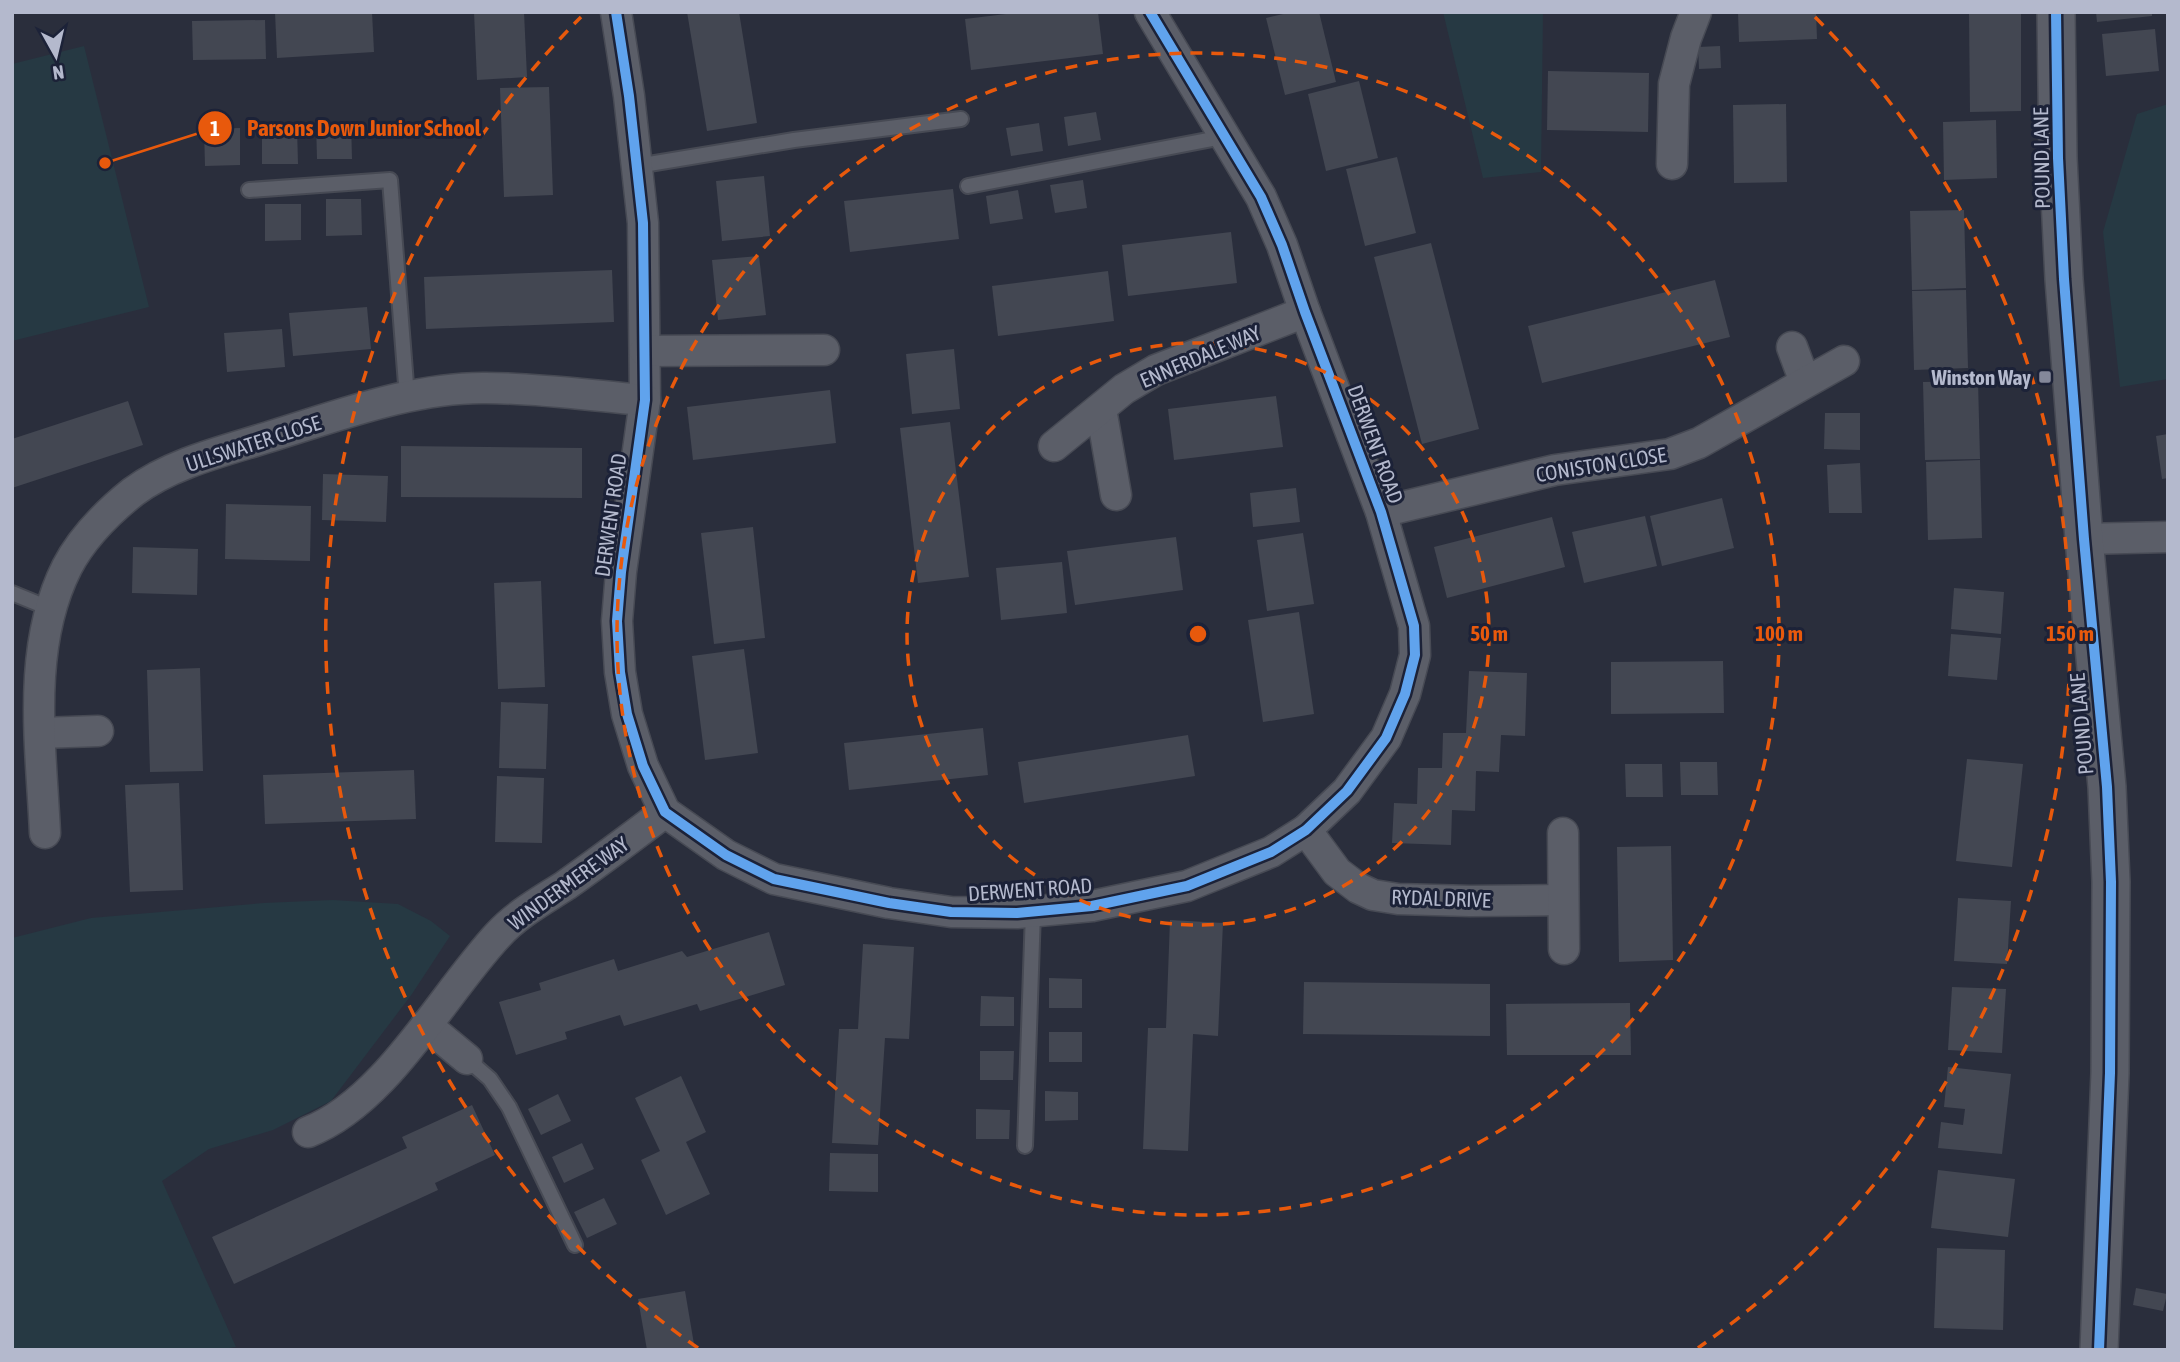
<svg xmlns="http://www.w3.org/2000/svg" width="2180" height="1362" viewBox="0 0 2180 1362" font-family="'Asap Condensed',sans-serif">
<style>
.green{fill:#263943}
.building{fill:#434752}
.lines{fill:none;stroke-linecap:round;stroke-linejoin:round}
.service-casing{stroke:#474a54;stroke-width:18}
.minor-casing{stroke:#474a54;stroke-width:33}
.tertiary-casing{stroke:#474a54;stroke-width:40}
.service{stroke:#5b5e68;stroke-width:14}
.minor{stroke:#5b5e68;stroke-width:30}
.tertiary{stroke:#5b5e68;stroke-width:37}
.cycleway-casing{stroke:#1c2238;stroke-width:15}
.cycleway{stroke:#60a3ed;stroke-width:10}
.ring{fill:none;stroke:#e8590c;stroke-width:3.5;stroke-dasharray:12 9}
.poi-dot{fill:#84889a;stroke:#1c2238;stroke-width:2.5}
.labels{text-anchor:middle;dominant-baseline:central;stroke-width:6;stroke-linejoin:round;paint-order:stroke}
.street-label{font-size:21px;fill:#b4b9cd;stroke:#1c2238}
.poi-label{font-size:21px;font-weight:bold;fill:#b4b9cd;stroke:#1c2238;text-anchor:end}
.centre{fill:#e8590c;stroke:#1c2238;stroke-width:3.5}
.ring-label{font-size:21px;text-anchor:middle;font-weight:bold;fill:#e8590c;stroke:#1c2238;stroke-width:6;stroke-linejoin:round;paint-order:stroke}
.leader{fill:none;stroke:#e8590c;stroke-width:2.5}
.callout-dot{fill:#e8590c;stroke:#1c2238;stroke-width:2.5}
.mark-label{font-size:21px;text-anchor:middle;font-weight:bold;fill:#fff}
.callout-label{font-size:23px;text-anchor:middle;font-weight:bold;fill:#e8590c;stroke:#1c2238;stroke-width:6;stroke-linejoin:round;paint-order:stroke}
</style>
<rect width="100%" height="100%" fill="#2a2e3c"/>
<g class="green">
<path d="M1443,12H1543L1541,172L1483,178Z"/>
<path d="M84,46L149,307L12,341V64Z"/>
<path d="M2168,104V379L2120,387L2103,232L2137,114Z"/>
<path d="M333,900L398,904L431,921L450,936L412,994L331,1101L273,1130L209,1149L162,1181L236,1347L217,1350H12V938L91,918L264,903Z"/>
</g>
<g class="building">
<path d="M275,12H372L374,52L277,58Z"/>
<path d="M474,12H524L527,77L477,80Z"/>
<path d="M687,12H739L757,123L707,131Z"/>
<path d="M1021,12H1098L1103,54L971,70L965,19Z"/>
<path d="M1292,12H1319L1336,82L1285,95L1266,18Z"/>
<path d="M1738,12H1816L1817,39L1739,42Z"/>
<path d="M1969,12H2021V111L1970,112Z"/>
<path d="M2096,12H2152V16L2097,22Z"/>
<path d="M265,20L266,59L193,60L192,21Z"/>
<path d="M2155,29L2159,71L2106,76L2102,34Z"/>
<path d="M1720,46L1721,68L1699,69L1698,47Z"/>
<path d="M1548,71L1649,73L1648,132L1547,130Z"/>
<path d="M1359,81L1378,158L1326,171L1308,94Z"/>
<path d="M549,87L553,195L504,197L500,88Z"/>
<path d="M1786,104L1787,182L1734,183L1733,105Z"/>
<path d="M1096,112L1101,140L1068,146L1064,117Z"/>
<path d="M1996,120L1997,178L1944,180L1943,122Z"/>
<path d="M316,122H351L352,159H317Z"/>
<path d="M1039,123L1043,151L1011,156L1006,128Z"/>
<path d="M262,127H297L298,164H262Z"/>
<path d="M240,128V165L205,166L204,129Z"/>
<path d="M1397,157L1416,233L1365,246L1346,169Z"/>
<path d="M764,176L770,236L722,241L716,181Z"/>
<path d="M1083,180L1087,208L1055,213L1050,185Z"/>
<path d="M953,189L959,239L850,252L844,201Z"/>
<path d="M1018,190L1023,219L990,224L986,196Z"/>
<path d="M326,199H361L362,235L326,236Z"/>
<path d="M265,204H301V240L265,241Z"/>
<path d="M1964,210L1966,288L1912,290L1910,211Z"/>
<path d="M1231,232L1237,283L1128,296L1122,245Z"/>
<path d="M1431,243L1479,429L1422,444L1374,257Z"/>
<path d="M759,256L766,315L718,320L712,260Z"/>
<path d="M612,270L614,322L426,329L424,277Z"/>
<path d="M1108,271L1114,321L998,336L992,286Z"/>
<path d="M1715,280L1730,337L1542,383L1528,326Z"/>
<path d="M1966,290L1968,368L1914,370L1912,291Z"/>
<path d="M367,307L371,349L293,356L289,313Z"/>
<path d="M282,329L285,367L227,372L224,333Z"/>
<path d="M954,349L960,409L912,414L906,354Z"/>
<path d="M1978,381L1980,459L1925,460L1923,382Z"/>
<path d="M830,390L836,443L693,460L687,407Z"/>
<path d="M1276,396L1283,447L1174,460L1168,409Z"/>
<path d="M128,401L143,445L12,488V439Z"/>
<path d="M1825,413H1860V450L1824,449Z"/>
<path d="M950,422L969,577L918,583L900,428Z"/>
<path d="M2168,434V478L2162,479L2156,436Z"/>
<path d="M401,446L582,448V498L401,497Z"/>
<path d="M1980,460L1982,538L1928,540L1926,462Z"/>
<path d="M1860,463L1862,513H1829L1827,465Z"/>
<path d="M323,474L388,476L386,522L322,520Z"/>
<path d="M1296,488L1300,522L1253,527L1250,493Z"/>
<path d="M1722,498L1734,548L1662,566L1650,516Z"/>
<path d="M226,504L311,506L310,561L225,559Z"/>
<path d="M1645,516L1657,566L1584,583L1572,532Z"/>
<path d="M1552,517L1565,567L1447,598L1434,547Z"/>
<path d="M753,527L765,638L714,644L701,533Z"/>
<path d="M1303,533L1314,604L1267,611L1257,540Z"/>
<path d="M1176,537L1183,590L1075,605L1067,551Z"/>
<path d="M133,547L198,549L197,595L132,593Z"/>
<path d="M1062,562L1067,613L1001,620L996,568Z"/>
<path d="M541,581L545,687L498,689L494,583Z"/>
<path d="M1954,588L2004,592L2001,634L1951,629Z"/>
<path d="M1299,612L1314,714L1263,722L1248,620Z"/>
<path d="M1951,634L2001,638L1997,680L1948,676Z"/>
<path d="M744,649L758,753L705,760L692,656Z"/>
<path d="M1723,661L1724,713L1611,714V662Z"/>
<path d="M200,668L203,771L150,772L147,670Z"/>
<path d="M1469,671L1527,673L1525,736L1501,735L1499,772L1476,771L1475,811L1452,810L1451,845L1392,843L1394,803L1417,804L1418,768H1442L1443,733H1466Z"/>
<path d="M501,702L548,704L546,769L499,768Z"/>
<path d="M983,728L988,775L849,790L844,743Z"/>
<path d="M1188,735L1195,776L1024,803L1018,762Z"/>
<path d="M1967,759L2023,764L2012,867L1956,861Z"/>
<path d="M1680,762H1717L1718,795H1681Z"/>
<path d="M1625,764H1662L1663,797H1626Z"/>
<path d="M414,770L416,819L265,824L263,775Z"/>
<path d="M497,776L544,778L542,843L495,842Z"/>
<path d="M179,783L183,890L130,892L125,785Z"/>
<path d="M1671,846L1673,960L1619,962L1617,847Z"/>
<path d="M1958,898L2011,901L2007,964L1954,961Z"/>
<path d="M1170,920L1223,923L1218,1036L1193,1034L1188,1151L1143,1149L1148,1028H1166Z"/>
<path d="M769,932L785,985L700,1011L697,1004L624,1026L620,1015L565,1032L567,1039L516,1055L499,1002L541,990L539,983L614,959L618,971L682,951L687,957Z"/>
<path d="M863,944L914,947L909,1039L885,1038L878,1145L832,1143L839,1029H858Z"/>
<path d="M1049,978L1082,979V1008H1049Z"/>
<path d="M1304,982L1490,984V1036L1303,1034Z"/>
<path d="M1952,987L2006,989L2002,1053L1948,1050Z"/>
<path d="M981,996L1014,997V1026H980Z"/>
<path d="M1630,1003L1631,1055H1507L1506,1004Z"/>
<rect x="1049" y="1032" width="33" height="30"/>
<path d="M980,1051H1014L1013,1080H980Z"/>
<path d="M1948,1067L2011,1074L2002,1154L1938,1148L1941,1122L1963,1125L1965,1109L1944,1107Z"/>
<path d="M681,1076L706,1132L686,1142L710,1194L666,1215L641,1160L660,1151L635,1098Z"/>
<path d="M1045,1091L1078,1092V1120L1045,1121Z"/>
<path d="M558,1094L571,1121L541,1135L528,1109Z"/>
<path d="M472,1105L495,1155L435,1183L438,1190L234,1284L212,1237L407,1148L402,1137Z"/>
<path d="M976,1109L1010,1110L1009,1139H976Z"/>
<path d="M582,1143L594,1169L564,1183L552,1157Z"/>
<path d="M830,1153L878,1154V1192L829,1191Z"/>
<path d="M1938,1170L2015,1179L2008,1237L1931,1228Z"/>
<path d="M604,1198L617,1224L587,1238L574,1212Z"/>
<path d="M1937,1248L2005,1250L2003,1330L1934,1328Z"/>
<path d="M2136,1288L2167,1294L2163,1311L2133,1305Z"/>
<path d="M685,1291L695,1350H647L638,1299Z"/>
</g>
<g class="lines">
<g class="service-casing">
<g id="service">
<path d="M637,166L794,140L961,119"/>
<path d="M968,186L1223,137"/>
<path d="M249,190L390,180L407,397"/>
<path d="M12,593L51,609"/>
<path d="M467,1059L490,1079L509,1107L575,1245"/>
<path d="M1025,1146L1033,912"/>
</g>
</g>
<g class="minor-casing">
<g id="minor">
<path d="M616,12L629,96L643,223L645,400L621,572L617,621L620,672L627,714L643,766L665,812L726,855L774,879L889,903L951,912L1017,913L1092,906L1187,886L1271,852L1306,830L1347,791L1386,738L1405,694L1415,655L1414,626L1381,512L1305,312L1282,245L1261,197L1150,12"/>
<path d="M1672,164L1674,84L1686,38L1696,12"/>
<path d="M1792,347L1805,382"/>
<path d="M645,351L824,350"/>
<path d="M1101,409L1116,495"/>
<path d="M1054,446L1124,389L1156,370L1305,312"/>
<path d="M1381,512L1555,470L1670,454L1699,443L1844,361"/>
<path d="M2084,539L2168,537"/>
<path d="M40,733L98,731"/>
<path d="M1306,830L1337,872L1358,888L1373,895L1398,899L1470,901L1563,900"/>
<path d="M45,833C41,746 26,648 67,567C82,538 108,512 133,492C173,462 228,450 275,435C343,414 415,387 486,388C539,388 593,396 645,400"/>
<path d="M1563,833L1564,949"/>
<path d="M426,1025L467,1059"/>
<path d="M308,1132C386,1102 442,995 498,935C517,914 543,900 566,885C600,861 632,837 665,812"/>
</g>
</g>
<g class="tertiary-casing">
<path id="tertiary" d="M2056,12L2058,158L2064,279L2084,539L2107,787L2111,882L2110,1073L2099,1350"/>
</g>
<use href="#service" class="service"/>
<use href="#minor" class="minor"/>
<use href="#tertiary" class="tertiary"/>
<g class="cycleway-casing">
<g id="cycleway">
<path d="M616,12L629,96L643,223L645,400L621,572L617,621L620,672L627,714L643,766L665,812L726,855L774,879L889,903L951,912L1017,913L1092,906L1187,886L1271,852L1306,830L1347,791L1386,738L1405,694L1415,655L1414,626L1381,512L1305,312L1282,245L1261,197L1150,12"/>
<path d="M2056,12L2058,158L2064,279L2084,539L2107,787L2111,882L2110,1073L2099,1350"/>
</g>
</g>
<use href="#cycleway" class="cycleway"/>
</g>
<g class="ring">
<circle cx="1198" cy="634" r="291"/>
<circle cx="1198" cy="634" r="581"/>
<path d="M698 1348A872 872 0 0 1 581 17M1815 17A872 872 0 0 1 1698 1348"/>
</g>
<rect class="poi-dot" x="2038" y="370" width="14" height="14" rx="3.5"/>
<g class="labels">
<g class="street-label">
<text transform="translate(2041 158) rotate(-91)">POUND LANE</text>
<text transform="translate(1200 356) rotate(-23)">ENNERDALE WAY</text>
<text transform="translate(253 443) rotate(-18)">ULLSWATER CLOSE</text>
<text transform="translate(1376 444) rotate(70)">DERWENT ROAD</text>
<text transform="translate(1601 464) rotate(-9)">CONISTON CLOSE</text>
<text transform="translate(610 515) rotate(-82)">DERWENT ROAD</text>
<text transform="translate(2081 724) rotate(-95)">POUND LANE</text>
<text transform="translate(568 883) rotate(-36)">WINDERMERE WAY</text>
<text transform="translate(1030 889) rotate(-4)">DERWENT ROAD</text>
<text transform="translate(1441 898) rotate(2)">RYDAL DRIVE</text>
</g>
<g class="poi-label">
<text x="2031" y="377">Winston Way</text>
</g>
</g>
<circle cx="1198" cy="634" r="10" class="centre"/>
<g class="ring-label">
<text x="1489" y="641">50 m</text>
<text x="1779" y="641">100 m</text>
<text x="2070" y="641">150 m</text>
</g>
<path class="leader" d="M105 163L215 128"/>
<g class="callout-dot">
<circle cx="105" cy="163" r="7"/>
<circle cx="215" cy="128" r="18"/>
</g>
<g class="mark-label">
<text x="215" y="136">1</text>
</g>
<g class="callout-label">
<text x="364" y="136">Parsons Down Junior School</text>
</g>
<rect width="2180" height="1362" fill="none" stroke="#b4b9cd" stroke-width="28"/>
<g transform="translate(56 56) rotate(172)" stroke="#1c2238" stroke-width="5" paint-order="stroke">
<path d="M0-5L12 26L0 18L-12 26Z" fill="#b4b9cd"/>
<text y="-10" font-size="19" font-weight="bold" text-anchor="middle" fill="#b4b9cd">N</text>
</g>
</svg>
